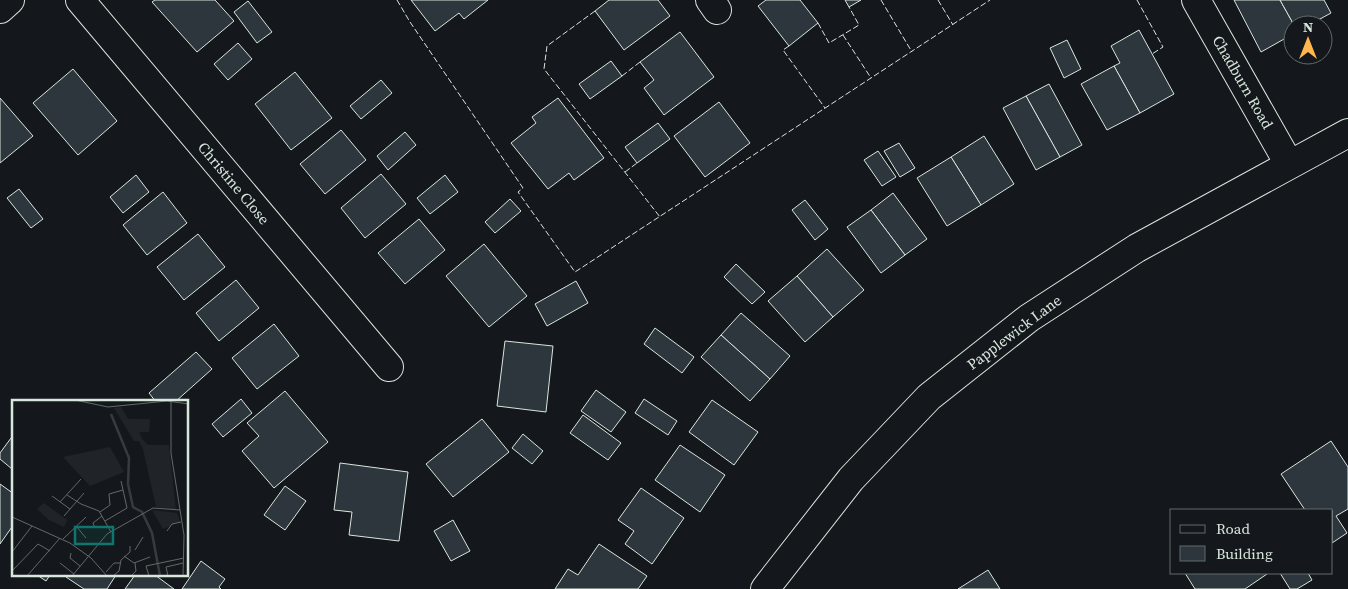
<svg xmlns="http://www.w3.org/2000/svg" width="1348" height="589" viewBox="0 0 1348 589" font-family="'Source Serif 4',serif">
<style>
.building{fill:#2c363c;stroke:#d8e6dc}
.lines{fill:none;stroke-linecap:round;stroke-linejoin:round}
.minor-casing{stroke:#d8e6dc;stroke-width:30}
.tertiary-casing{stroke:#d8e6dc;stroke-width:30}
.minor{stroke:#14181c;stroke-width:28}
.tertiary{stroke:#14181c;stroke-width:28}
.fence{stroke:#d8e6dc;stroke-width:1;stroke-dasharray:6 2.5;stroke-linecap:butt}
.labels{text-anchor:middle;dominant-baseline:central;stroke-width:4;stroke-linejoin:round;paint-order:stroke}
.street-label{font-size:15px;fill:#d8e6dc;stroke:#14181c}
.inset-river{fill:none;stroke:#363b3e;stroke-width:2.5}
.inset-road{fill:none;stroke:#626a69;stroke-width:1}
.view{fill:#0f766e;fill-opacity:0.15;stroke:#0f766e;stroke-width:2.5}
.inset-edge{fill:none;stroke:#d8e6dc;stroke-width:2.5}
</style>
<rect width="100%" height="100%" fill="#14181c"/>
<g class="building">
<path d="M155,0H215L234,21L197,52L152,2Z"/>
<path d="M411,0H488L464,19L459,13L435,31Z"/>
<path d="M609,0H658L670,16L624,50L595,11Z"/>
<path d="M766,0H800L818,23L789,46L758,6Z"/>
<path d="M845,0H861L849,7Z"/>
<path d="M1234,0H1280L1294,25L1293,34L1261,52Z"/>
<path d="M1280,0H1324L1331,13L1309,25H1294Z"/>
<path d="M248,1L272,32L257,43L234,12Z"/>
<path d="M1139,30L1174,94L1140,113L1114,66L1120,63L1111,46Z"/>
<path d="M680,32L714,77L664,115L644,88L654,80L640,62Z"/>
<path d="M1067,40L1081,69L1064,78L1050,48Z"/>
<path d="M238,43L252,59L228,80L214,64Z"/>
<path d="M611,61L622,76L590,99L579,84Z"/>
<path d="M1114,66L1140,113L1107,130L1081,84Z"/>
<path d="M73,69L117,121L78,155L33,103Z"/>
<path d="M295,72L332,118L291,150L255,104Z"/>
<path d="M381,80L392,93L361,119L350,106Z"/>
<path d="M1049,84L1082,145L1060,157L1026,96Z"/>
<path d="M1026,96L1060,157L1036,170L1003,108Z"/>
<path d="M0,98L33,136L0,163Z"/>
<path d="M558,98L604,158L574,180L569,173L548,189L511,143L536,123L532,117Z"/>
<path d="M719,102L750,143L705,177L674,136Z"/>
<path d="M658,123L670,139L637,163L625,147Z"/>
<path d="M341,130L366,160L325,194L300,164Z"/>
<path d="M405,132L416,145L388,170L377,156Z"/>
<path d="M984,136L1014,184L981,205L951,157Z"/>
<path d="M899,143L915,168L900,177L884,151Z"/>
<path d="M878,151L896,177L882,186L864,160Z"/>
<path d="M951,157L981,205L947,226L917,178Z"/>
<path d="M381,174L406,204L365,238L341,208Z"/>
<path d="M136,175L149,192L123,213L110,197Z"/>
<path d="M445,175L458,192L430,214L417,198Z"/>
<path d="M19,189L43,219L31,228L7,198Z"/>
<path d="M163,192L187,223L147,255L123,225Z"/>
<path d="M893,193L927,239L905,255L871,210Z"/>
<path d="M510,199L521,211L495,233L485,222Z"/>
<path d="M805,200L828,229L815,240L792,210Z"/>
<path d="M871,210L905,255L881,273L847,227Z"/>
<path d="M419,219L445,250L405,284L378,253Z"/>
<path d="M198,234L225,267L184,300L157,267Z"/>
<path d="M484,244L527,296L489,327L446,276Z"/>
<path d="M827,249L864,290L833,317L797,276Z"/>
<path d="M736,264L765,292L752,304L724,277Z"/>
<path d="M797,276L833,317L805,342L768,301Z"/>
<path d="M236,280L259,308L219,341L196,313Z"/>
<path d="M576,281L588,303L547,326L535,304Z"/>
<path d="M741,313L790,356L770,379L721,335Z"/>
<path d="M274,324L299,356L257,389L232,358Z"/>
<path d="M655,328L694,357L682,373L644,344Z"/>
<path d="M721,335L770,379L750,401L701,357Z"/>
<path d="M505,341L553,346L546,412L497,406Z"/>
<path d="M196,352L212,369L175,402H156L149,393Z"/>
<path d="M596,390L626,412L611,432L581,411Z"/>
<path d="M285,391L328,442L274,488L242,451L259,436L247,423Z"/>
<path d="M241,399L252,413L223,437L212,424Z"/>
<path d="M644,399L677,421L668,435L635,413Z"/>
<path d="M712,400L758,432L734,465L689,432Z"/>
<path d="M583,415L621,443L608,460L570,433Z"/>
<path d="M482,419L509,452L453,497L426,464Z"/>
<path d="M14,434V467L12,469L0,459V453Z"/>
<path d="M523,434L543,451L532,464L512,448Z"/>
<path d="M1331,441L1348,467V509L1336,516L1347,533L1332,543V510H1305L1281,474Z"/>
<path d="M680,445L725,475L700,512L655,480Z"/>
<path d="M340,463L408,472L399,541L349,535L352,512L334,510Z"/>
<path d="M0,484L14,494V524L0,544Z"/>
<path d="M285,486L306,501L285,530L264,515Z"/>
<path d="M641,488L684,518L652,564L625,544L634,531L618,520Z"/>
<path d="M453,520L470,551L451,561L434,531Z"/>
<path d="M599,544L647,576L638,589H555L568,569L578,575Z"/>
<path d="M201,561L225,579L219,587L221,589H182Z"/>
<path d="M988,570L1000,589H958Z"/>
<path d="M1185,573H1266L1267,574L1245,589H1195Z"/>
<path d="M1280,573H1308L1312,580L1297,589H1290Z"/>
<path d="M37,575H50L46,581Z"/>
<path d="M68,575H116L107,589H84L66,577Z"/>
<path d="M135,575H155L174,589H125Z"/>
</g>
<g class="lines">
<g class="minor-casing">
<g id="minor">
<path d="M80,0L389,367"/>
<path d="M710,0L717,10"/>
<path d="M1196,0L1289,164"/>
<path d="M0,9L10,0"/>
</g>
</g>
<g class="tertiary-casing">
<path id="tertiary" d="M765,589L851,479L929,397L1029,318L1137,248L1348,133"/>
</g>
<use href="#minor" class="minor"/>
<use href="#tertiary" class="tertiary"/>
<g class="fence">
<path d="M397,0L410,22L523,188L518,192L575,272L990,0"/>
<path d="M881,0L912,52"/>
<path d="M938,0L953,25"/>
<path d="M1137,0L1163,47L1152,54"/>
<path d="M595,11L547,46L544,69L660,217"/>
<path d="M818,23L829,43L859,25L849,7"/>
<path d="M843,35L871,78"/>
<path d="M789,46L783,50L825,108"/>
<path d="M622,76L640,62"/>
<path d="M625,172L637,163"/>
</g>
</g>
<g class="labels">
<g class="street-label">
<text transform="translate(1243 82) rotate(60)">Chadburn Road</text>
<text transform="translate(234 183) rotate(50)">Christine Close</text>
<text transform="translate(1014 332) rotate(-37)">Papplewick Lane</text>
</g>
</g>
<g transform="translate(12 400)">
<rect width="176" height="176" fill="#14181c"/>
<path d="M98,47L112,72L78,86L51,57Z" fill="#202428"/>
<path d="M109,7L116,19H123L130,39L136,45H157L164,110L144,107L131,49L127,41H122L102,8ZM32,103L55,120L52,127L37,120L25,109ZM140,110L165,113L168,122L151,129Z" fill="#202428"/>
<path d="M123,19H138L137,32H127Z" fill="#202428"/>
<path class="inset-river" d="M99,14L117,58L116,84L121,107L130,112L140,133L148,176"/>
<path class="inset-road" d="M63,0L96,7L155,1L177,4M159,1V53L172,135L171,176M55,95L69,104L87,111L99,132M40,96L58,109M48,102L69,79M88,112L98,105L97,94L111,90M52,116L72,93M0,117L58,143L79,158L95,176M93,121L115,108L109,81M64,126L74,138M83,128L81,123L90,116M155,131L160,124L169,122M51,139L74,117M123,150L131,137M0,152L20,126M59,153L58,158L68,166M112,156L122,163L138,157M48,163L62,174M0,171L26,144L38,151M94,172L102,163H109M15,176L48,138M60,176L95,134L141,108L168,110M101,176L107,171L109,160L118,152V146M119,176L124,171L123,163M137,176L134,166L172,158M156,176L154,167L171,163"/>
<path class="view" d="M63,127H101V144H63Z"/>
<rect width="176" height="176" class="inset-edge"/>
</g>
<rect x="1170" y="509" width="162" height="65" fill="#14181c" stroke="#626a69"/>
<rect x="1180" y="525" width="25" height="8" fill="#14181c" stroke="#626a69"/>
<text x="1216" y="534" font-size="15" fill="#d8e6dc">Road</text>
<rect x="1180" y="546" width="25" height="15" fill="#2c363c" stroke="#626a69"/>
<text x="1216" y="559" font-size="15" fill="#d8e6dc">Building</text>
<g transform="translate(1308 40)"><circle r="24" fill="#14181c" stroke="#626a69"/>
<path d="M0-4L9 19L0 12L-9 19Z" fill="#ffb74d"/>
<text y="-8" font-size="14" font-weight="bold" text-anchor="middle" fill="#d8e6dc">N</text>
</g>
</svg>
